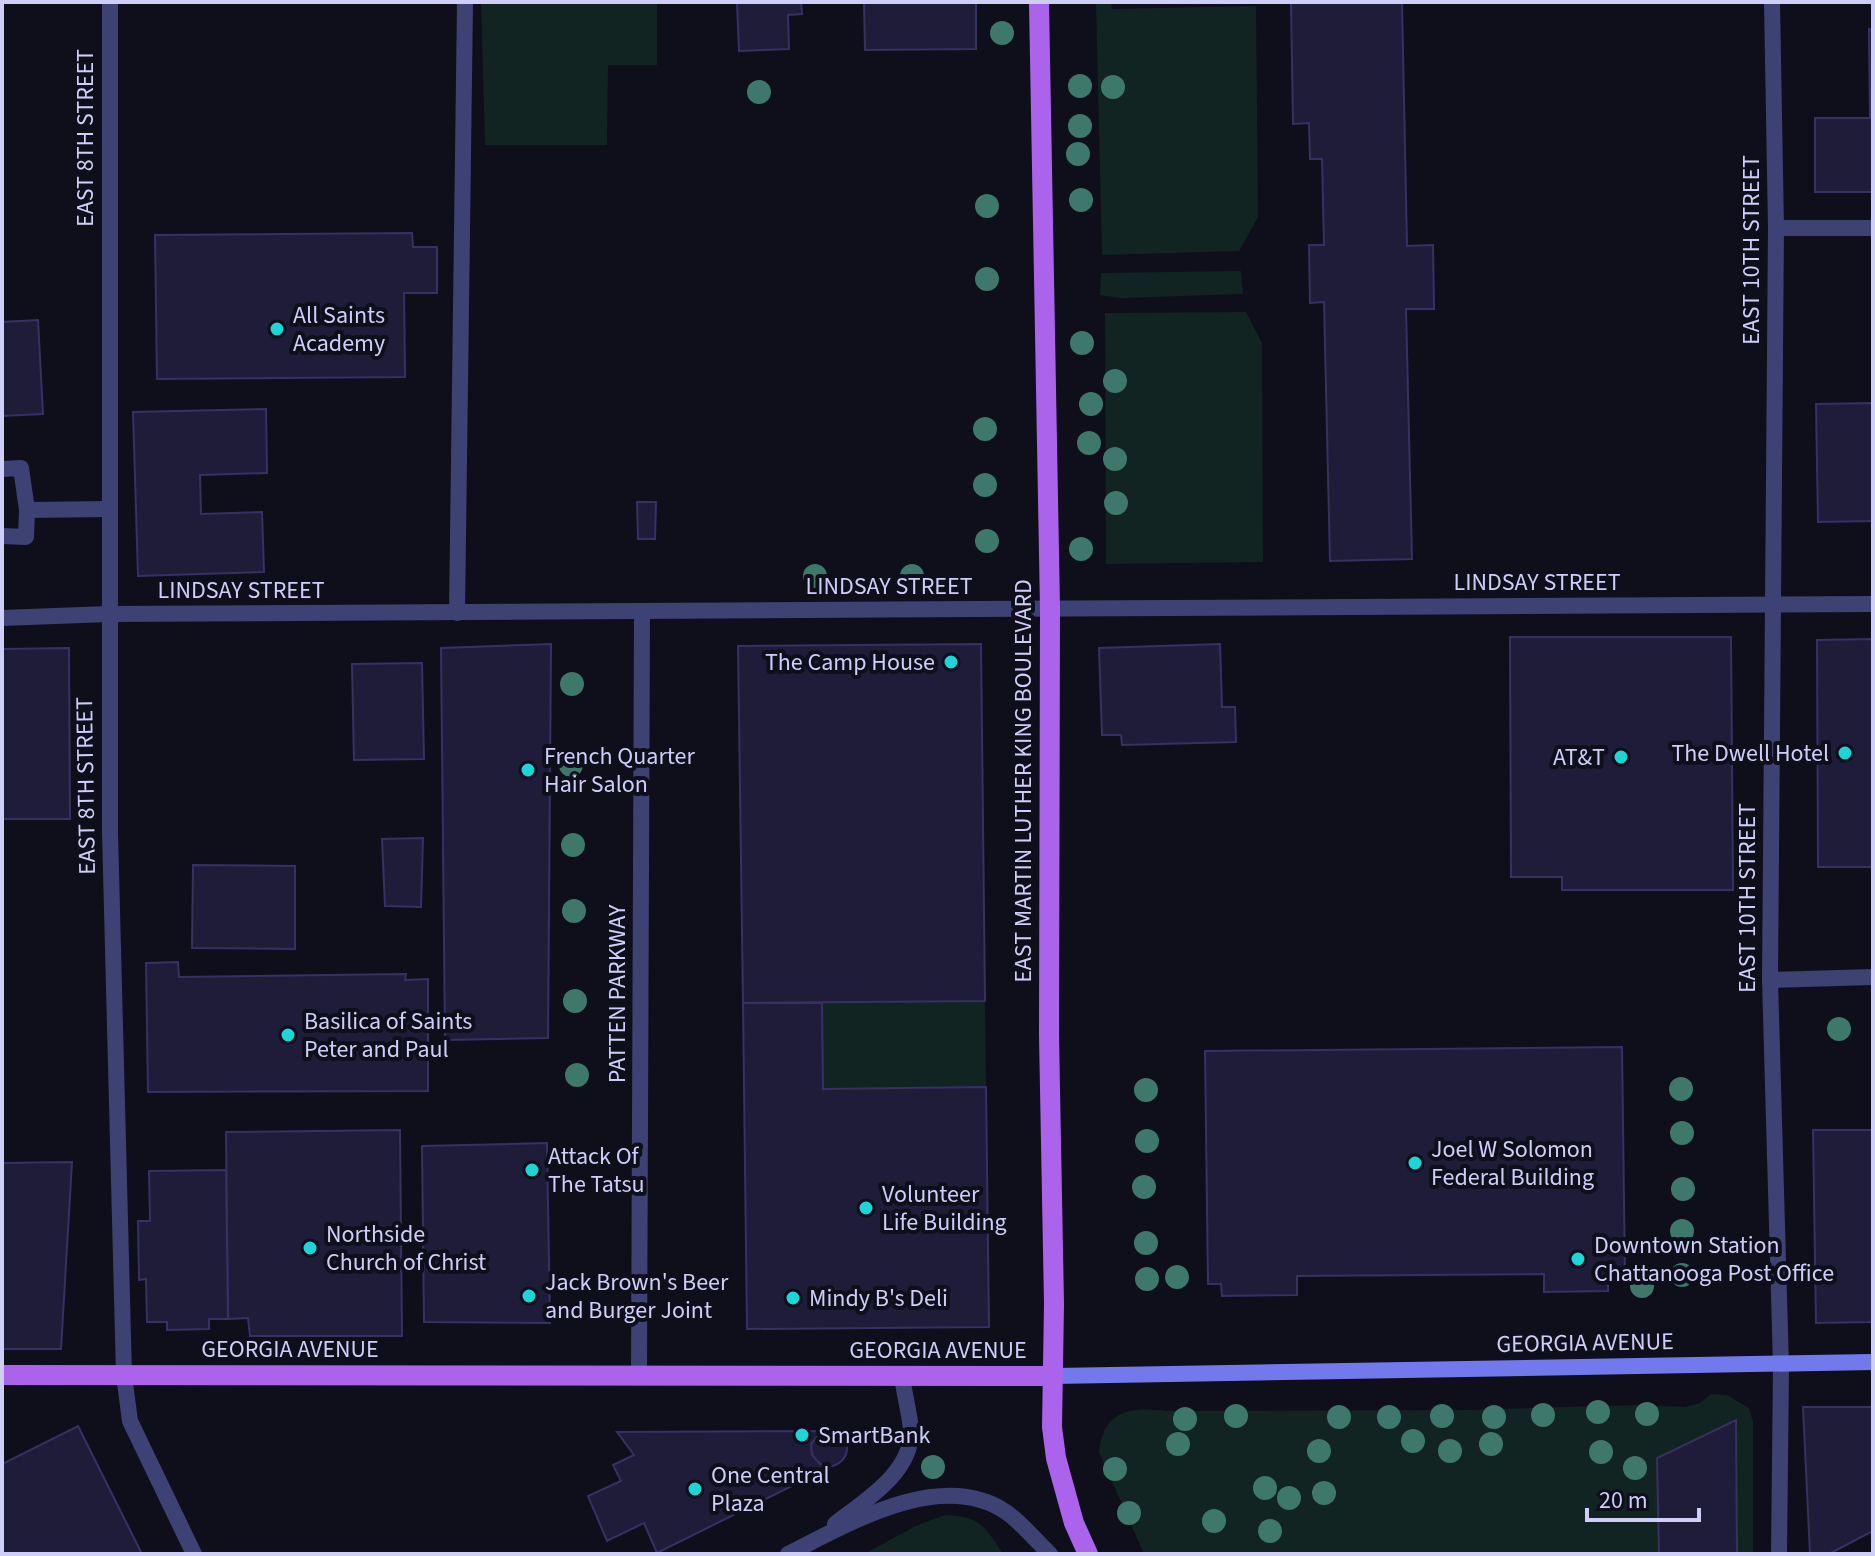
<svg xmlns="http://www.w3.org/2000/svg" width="1875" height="1556" viewBox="0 0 1875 1556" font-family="'Source Sans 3',sans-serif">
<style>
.green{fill:#112422}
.building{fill:#1f1c3a;stroke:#363163;stroke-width:2}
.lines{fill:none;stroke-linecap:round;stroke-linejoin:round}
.service{stroke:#3e4174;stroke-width:16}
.minor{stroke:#3e4174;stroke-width:16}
.tertiary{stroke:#3e4174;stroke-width:16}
.secondary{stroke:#7179ed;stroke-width:16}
.primary{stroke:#ac63eb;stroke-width:20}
.tree{fill:#3e786a}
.poi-dot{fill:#1cd5d7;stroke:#0f0e1b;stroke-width:3}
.labels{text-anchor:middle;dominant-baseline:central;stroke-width:8;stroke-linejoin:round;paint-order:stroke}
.street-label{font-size:24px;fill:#cfcef9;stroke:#0f0e1b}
.poi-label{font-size:24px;fill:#cfcef9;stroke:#0f0e1b;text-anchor:start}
</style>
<rect width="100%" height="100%" fill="#0f0e1b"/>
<g class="green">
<path d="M481,2H657V65H608L607,145H485Z"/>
<path d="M1096,2H1111L1112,9L1256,6L1258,217L1239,251L1102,255Z"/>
<path d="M1241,271L1243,294L1121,298L1100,295L1101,273Z"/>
<path d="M1246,312L1262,343L1263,562L1106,564L1105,313Z"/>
<path d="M985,1001L986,1087L823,1089L822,1003Z"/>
<path d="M1711,1394L1727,1395L1749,1408L1753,1422V1554H1144L1099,1452C1104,1409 1131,1407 1167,1411L1468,1410L1636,1405L1685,1407L1700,1403Z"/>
<path d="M945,1515C979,1516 985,1526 1003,1554H864L918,1525Z"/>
</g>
<g class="building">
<path d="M737,2H801L802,14L788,15L789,49L739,51Z"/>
<path d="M864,2H976V49L865,50Z"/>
<path d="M1291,2H1402L1407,246L1433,245L1434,309H1406L1412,559L1330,561L1324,302L1310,303L1309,245H1324L1322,159H1310L1309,123L1293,124Z"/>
<path d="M1869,29L1873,30V118H1870Z"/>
<rect x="1815" y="118" width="58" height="74"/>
<path d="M412,233L413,247H437V293H404L405,377L157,379L155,235Z"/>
<path d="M38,320L43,414L2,416V322Z"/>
<path d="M1873,403V521L1818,522L1816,404Z"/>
<path d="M266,409L267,473L200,475L201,514L262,512L264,572L138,576L133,412Z"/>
<path d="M637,502H656L655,539H638Z"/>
<path d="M1510,637H1731L1733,890H1562V877H1511Z"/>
<path d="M1873,639V867H1818L1817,640Z"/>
<path d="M551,644L548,1038L445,1040L441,648Z"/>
<path d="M981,644L985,1001L743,1003L738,646Z"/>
<path d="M1220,644L1222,707H1235L1236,742L1122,745L1121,735H1102L1099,648Z"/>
<path d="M69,648L70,819H2V649Z"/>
<path d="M422,663L424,759L354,760L352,664Z"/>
<path d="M423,838L421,907L385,906L382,839Z"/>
<path d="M193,865L295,866V949L192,948Z"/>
<path d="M178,962L179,977L406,974L405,980L428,979V1091L148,1092L146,963Z"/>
<path d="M743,1003H822L823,1089L986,1087L989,1327L747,1329Z"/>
<path d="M1622,1047L1625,1277H1608V1291L1544,1292V1274L1297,1276V1295L1222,1296L1221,1284H1208L1205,1051Z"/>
<path d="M400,1130L402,1336H250L248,1318L228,1319L226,1132Z"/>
<path d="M1813,1130H1873V1322L1816,1323Z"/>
<path d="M547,1143L550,1323L424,1322L422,1146Z"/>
<path d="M72,1162L61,1349H2V1163Z"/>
<path d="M226,1170L228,1319H209V1329L167,1330V1322H147L146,1279L139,1280L138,1221H150L149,1171Z"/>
<path d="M1803,1407H1873V1531L1829,1554H1810Z"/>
<path d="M1736,1420L1737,1554H1659L1657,1458Z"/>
<path d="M78,1426L142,1554H2V1464Z"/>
<circle cx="829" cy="1448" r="18"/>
<path d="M822,1431L811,1444L812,1455L820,1464L832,1466L657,1553L644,1523L607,1541L588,1496L621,1481L613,1465L634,1455L617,1432Z"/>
</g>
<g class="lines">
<g class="service">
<path d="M2,469L21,468L27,510L26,537L2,536"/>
<path d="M27,510L109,509"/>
<path d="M457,613L465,2"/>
</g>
<g class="minor">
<path d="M110,2V832L124,1375L130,1421L194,1554"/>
<path d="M1772,2L1776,228L1770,980L1781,1366L1779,1554"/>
<path d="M1776,228H1873"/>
<path d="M1770,980L1873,977"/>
<path d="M639,1377L642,612"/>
<path d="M835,1524C864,1501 912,1473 911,1431C910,1414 904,1394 902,1376"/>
<path d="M788,1554C848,1524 941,1468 1006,1512C1022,1523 1036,1541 1050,1554"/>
</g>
<path class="tertiary" d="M2,618L108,614L1873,604"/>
<path class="secondary" d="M1054,1376L1873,1362"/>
<g class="primary">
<path d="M1039,2L1050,609L1049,1035L1054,1304L1052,1427L1056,1458L1074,1523L1088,1554"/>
<path d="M2,1375L1054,1376"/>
</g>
</g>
<g class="tree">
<circle cx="1002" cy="33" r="12"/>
<circle cx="1080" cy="86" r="12"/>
<circle cx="1113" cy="87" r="12"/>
<circle cx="759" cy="92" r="12"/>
<circle cx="1080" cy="126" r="12"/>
<circle cx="1078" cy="154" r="12"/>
<circle cx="1081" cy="200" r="12"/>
<circle cx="987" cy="206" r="12"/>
<circle cx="987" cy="279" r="12"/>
<circle cx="1082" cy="343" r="12"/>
<circle cx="1115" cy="381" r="12"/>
<circle cx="1091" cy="404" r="12"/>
<circle cx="985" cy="429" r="12"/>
<circle cx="1089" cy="443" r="12"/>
<circle cx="1115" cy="459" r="12"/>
<circle cx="985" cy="485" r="12"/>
<circle cx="1116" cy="503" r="12"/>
<circle cx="987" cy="541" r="12"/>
<circle cx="1081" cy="549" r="12"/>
<circle cx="815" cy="576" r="12"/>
<circle cx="912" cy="576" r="12"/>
<circle cx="572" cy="684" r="12"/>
<circle cx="571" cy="765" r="12"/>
<circle cx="573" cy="845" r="12"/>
<circle cx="574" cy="911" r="12"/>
<circle cx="575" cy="1001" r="12"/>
<circle cx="1839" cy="1029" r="12"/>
<circle cx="577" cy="1075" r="12"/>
<circle cx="1681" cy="1089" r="12"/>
<circle cx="1146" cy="1090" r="12"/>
<circle cx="1682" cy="1133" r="12"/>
<circle cx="1147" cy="1141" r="12"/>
<circle cx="1144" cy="1187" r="12"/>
<circle cx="1683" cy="1189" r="12"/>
<circle cx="1682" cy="1231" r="12"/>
<circle cx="1146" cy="1243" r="12"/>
<circle cx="1682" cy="1275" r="12"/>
<circle cx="1177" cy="1277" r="12"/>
<circle cx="1147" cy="1279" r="12"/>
<circle cx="1642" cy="1286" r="12"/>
<circle cx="1598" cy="1412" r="12"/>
<circle cx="1647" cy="1414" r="12"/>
<circle cx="1543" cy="1415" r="12"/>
<circle cx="1236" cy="1416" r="12"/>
<circle cx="1442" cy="1416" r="12"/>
<circle cx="1339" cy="1417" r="12"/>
<circle cx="1389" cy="1417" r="12"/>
<circle cx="1494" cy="1417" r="12"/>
<circle cx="1185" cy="1419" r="12"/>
<circle cx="1413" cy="1441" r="12"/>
<circle cx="1178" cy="1444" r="12"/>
<circle cx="1491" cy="1444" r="12"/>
<circle cx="1319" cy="1451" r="12"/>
<circle cx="1450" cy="1451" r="12"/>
<circle cx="1601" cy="1452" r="12"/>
<circle cx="933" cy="1467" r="12"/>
<circle cx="1635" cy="1468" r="12"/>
<circle cx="1115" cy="1469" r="12"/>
<circle cx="1265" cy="1488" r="12"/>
<circle cx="1324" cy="1493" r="12"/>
<circle cx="1289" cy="1498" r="12"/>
<circle cx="1129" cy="1513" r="12"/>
<circle cx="1214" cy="1521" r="12"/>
<circle cx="1270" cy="1531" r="12"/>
</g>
<g class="poi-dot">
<circle cx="277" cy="329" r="8"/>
<circle cx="951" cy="662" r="8"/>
<circle cx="1845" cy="753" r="8"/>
<circle cx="1621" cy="757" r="8"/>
<circle cx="528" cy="770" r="8"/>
<circle cx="288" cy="1035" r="8"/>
<circle cx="1415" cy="1163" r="8"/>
<circle cx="532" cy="1170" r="8"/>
<circle cx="866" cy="1208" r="8"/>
<circle cx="310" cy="1248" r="8"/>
<circle cx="1578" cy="1259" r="8"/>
<circle cx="529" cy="1296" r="8"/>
<circle cx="793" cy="1298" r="8"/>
<circle cx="802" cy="1435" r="8"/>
<circle cx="695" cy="1489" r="8"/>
</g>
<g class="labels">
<g class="street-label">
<text transform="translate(85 138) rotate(-90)">EAST 8TH STREET</text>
<text transform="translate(1751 250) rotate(-90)">EAST 10TH STREET</text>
<text x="1537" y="582">LINDSAY STREET</text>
<text x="889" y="586">LINDSAY STREET</text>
<text x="241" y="590">LINDSAY STREET</text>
<text transform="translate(1023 781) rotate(-90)">EAST MARTIN LUTHER KING BOULEVARD</text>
<text transform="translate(86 786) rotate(-91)">EAST 8TH STREET</text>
<text transform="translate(1747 898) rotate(-90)">EAST 10TH STREET</text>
<text transform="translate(617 994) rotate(-90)">PATTEN PARKWAY</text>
<text transform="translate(1585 1343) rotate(-1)">GEORGIA AVENUE</text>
<text x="290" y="1349">GEORGIA AVENUE</text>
<text x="938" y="1350">GEORGIA AVENUE</text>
</g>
<g class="poi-label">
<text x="293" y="315">All Saints<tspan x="293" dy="28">Academy</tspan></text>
<text x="935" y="662" text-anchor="end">The Camp House</text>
<text x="1829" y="753" text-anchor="end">The Dwell Hotel</text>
<text x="544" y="756">French Quarter<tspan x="544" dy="28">Hair Salon</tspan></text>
<text x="1605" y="757" text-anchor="end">AT&amp;T</text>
<text x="304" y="1021">Basilica of Saints<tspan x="304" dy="28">Peter and Paul</tspan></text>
<text x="1431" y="1149">Joel W Solomon<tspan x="1431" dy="28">Federal Building</tspan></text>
<text x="548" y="1156">Attack Of<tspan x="548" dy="28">The Tatsu</tspan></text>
<text x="882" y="1194">Volunteer<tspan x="882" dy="28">Life Building</tspan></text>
<text x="326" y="1234">Northside<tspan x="326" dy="28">Church of Christ</tspan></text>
<text x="1594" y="1245">Downtown Station<tspan x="1594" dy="28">Chattanooga Post Office</tspan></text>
<text x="545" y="1282">Jack Brown's Beer<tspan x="545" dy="28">and Burger Joint</tspan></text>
<text x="809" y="1298">Mindy B's Deli</text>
<text x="818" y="1435">SmartBank</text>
<text x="711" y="1475">One Central<tspan x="711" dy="28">Plaza</tspan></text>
</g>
</g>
<rect width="1875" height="1556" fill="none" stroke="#cfcef9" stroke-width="8"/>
<path d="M1587 1508v12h112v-12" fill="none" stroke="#cfcef9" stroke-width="4"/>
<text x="1599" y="1508" font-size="24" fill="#cfcef9" stroke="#0f0e1b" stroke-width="6" paint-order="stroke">20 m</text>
</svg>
